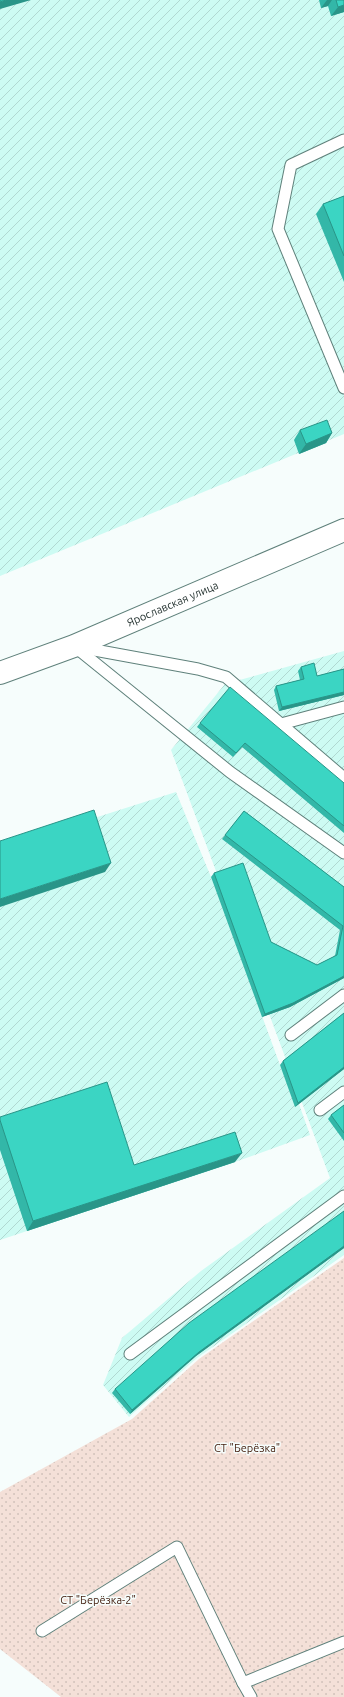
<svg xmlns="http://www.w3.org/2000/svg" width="344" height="1697" viewBox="0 0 344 1697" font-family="Ubuntu,sans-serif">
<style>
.industrial{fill:url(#industrial-furrows)}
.garden{fill:url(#garden-dots)}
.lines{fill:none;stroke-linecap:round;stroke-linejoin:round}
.lane-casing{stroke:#5f817b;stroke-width:13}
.secondary-casing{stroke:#5f817b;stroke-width:24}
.lane{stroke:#fff;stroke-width:11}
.secondary{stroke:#fff;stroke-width:22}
.wall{fill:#33b7a8}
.shaded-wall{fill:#299588}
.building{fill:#3bd5c3;stroke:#299588}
.labels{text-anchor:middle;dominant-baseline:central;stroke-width:3;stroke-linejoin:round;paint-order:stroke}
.street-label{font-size:11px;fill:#253331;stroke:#f6fdfc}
.park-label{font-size:11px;fill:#431e0e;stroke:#f6fdfc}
</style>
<defs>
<pattern id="industrial-furrows" width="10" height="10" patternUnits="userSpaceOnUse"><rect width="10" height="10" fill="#cdfbf3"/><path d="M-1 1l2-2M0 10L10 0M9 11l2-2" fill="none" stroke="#b0d8d1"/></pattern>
<pattern id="garden-dots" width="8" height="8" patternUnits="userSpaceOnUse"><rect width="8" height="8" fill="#f4e0d8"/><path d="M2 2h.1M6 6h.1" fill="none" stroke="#d1c1ba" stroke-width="1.8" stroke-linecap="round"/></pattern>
</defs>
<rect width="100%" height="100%" fill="#f6fdfc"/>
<g class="industrial">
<path d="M0,0H344V434L0,576Z"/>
<path d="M344,651V1255L197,1358L129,1417L103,1385L122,1338L201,1271L330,1178L171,750L225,684Z"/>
<path d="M176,792L211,877L280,1065L299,1104L310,1135L235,1162L0,1240V848Z"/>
</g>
<path class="garden" d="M344,1258V1697H61L0,1649V1492L132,1419L199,1359Z"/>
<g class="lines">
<g class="lane-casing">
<g id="lane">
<path d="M344,140L291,165L278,229L344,388"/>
<path d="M74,646L230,772L344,853"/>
<path d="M78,647L198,669L226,677L344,778"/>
<path d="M281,724L344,707"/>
<path d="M291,1035L344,995"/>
<path d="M320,1110L344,1092"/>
<path d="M130,1354L344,1196"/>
<path d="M42,1631L177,1547L243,1683L251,1697"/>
<path d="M243,1683L344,1642"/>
</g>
</g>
<g class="secondary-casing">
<g id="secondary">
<path id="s1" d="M0,673L74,646L344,530"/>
</g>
</g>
<use href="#lane" class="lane"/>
<use href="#secondary" class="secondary"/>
</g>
<g class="wall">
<path d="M319,0H344V12L331,16L328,6L321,8Z"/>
<path d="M344,196V282L316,214L323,204Z"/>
<path d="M300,430L332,433L326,443L299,454L294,440Z"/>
<path d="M301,667L317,676L344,669V695L279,711L274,690L276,686L300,680L298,671Z"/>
<path d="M200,723L344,783V833L242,747L233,757L197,727Z"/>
<path d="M244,811L344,887V978L290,1007L262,1017L211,877L214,873L271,942L317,965L335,956L340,930L222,839Z"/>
<path d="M344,1013V1069L295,1107L280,1065L283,1061Z"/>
<path d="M344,1105V1141L328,1119L331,1115Z"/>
<path d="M0,1117L134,1165L235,1162L27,1231L0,1150Z"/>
<path d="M344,1211V1248L196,1356L130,1414L112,1393L115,1389Z"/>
</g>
<g class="shaded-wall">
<path d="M6,0H31L0,9V2Z"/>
<path d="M327,0H332L328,6L321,8Z"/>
<path d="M344,5V12L331,16L338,7Z"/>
<path d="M332,433L326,443L299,454L306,444Z"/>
<path d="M344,692V695L279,711L282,707Z"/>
<path d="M111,863L105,872L0,907V899Z"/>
<path d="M344,976V978L290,1007L262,1017L265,1014Z"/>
<path d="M344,1067V1069L295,1107L298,1103Z"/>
<path d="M242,1153L235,1162L27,1231L33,1221Z"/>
<path d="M344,1246V1248L196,1356L130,1414L132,1410L199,1352Z"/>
</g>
<g class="building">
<path d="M0,0H6L0,2Z"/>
<path d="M336,0H344V5L338,7Z"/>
<path d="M344,196V256L323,204Z"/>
<path d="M327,420L332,433L306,444L300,430Z"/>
<path d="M314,663L317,676L344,669V692L282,707L276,686L304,679L301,667Z"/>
<path d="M230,687L344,783V826L245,743L236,753L200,723Z"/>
<path d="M94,810L111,863L0,899V841Z"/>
<path d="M244,811L344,887V976L293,1003L265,1014L214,873L243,863L271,942L317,965L337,955L343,926L225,835Z"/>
<path d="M344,1013V1067L298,1103L283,1061Z"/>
<path d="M107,1082L134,1165L235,1132L242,1153L33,1221L0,1120V1117Z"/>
<path d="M344,1105V1133L331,1115Z"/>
<path d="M344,1211V1246L199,1352L132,1410L115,1389L189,1323Z"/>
</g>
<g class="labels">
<g class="street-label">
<text stroke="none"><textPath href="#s1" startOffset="186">Ярославская улица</textPath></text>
</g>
<g class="park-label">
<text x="247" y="1448">СТ "Берёзка"</text>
<text x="98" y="1600">СТ "Берёзка-2"</text>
</g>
</g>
</svg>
